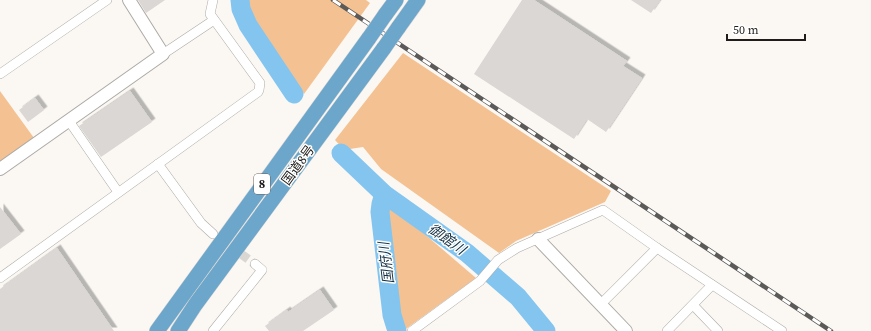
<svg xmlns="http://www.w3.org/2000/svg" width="871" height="331" viewBox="0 0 871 331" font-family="'Source Serif 4','Noto Sans JP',serif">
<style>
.green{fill:#f4c292}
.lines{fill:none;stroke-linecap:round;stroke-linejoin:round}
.river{stroke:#84c5f0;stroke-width:19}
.building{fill:#dad7d4;filter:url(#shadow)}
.minor-tunnel{stroke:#dad7d3;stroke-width:9;stroke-dasharray:9 4.5;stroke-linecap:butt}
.minor-casing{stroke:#adaaa7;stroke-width:10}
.tertiary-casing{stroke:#adaaa7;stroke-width:14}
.trunk-casing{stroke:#d6d6d6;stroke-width:16}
.minor{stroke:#fff;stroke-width:9}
.tertiary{stroke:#fff;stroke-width:12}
.trunk{stroke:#6ca6ca;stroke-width:15}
.rail-casing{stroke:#5c5a58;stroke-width:4.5}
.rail{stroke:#fff;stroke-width:3;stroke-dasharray:9;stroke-linecap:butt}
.trunk-bridge-casing{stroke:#d6d6d6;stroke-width:16;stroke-linecap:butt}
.trunk-bridge{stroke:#6ca6ca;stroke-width:15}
.labels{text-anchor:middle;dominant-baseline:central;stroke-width:3;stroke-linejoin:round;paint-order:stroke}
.shield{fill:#fff;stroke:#62615f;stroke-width:1}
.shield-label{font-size:12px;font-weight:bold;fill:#1e1d1b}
.street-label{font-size:13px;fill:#1e1d1b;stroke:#fff}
.water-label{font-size:14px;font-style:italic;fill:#153245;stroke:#fff}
</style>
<defs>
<filter id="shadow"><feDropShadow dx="3.5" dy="-3.5" stdDeviation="0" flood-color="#0004"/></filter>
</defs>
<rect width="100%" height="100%" fill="#fbf8f4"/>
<g class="green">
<path d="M247,0H366L370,3L304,94L269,46L248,11Z"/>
<path d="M403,53L611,191L605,202L516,241L499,253L381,169L363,147L350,149L346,152L335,140Z"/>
<path d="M0,91L34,138L0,162Z"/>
<path d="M393,207L476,278L403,331L385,221V213L388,209Z"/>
</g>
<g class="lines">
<g class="river">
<path d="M240,0L241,9L248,25L294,94"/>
<path d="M341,153L384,194L467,253L518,297L546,331"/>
<path d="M384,194L381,204L380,212L392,315L397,331"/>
</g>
</g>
<g class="building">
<path d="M138,0H165L146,13Z"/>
<path d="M522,0H534L627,61L623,66L642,78L606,132L587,119L574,139L474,74Z"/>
<path d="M631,0H660L651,13Z"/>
<path d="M130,91L152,122L101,157L79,126Z"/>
<path d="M35,98L44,110L28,122L19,110Z"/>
<path d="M0,207L21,234L0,249Z"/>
<path d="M57,248L114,331H0V289Z"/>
<path d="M320,290L334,310L303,331H269L265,326L287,310L288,312Z"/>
</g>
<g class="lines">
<path class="minor-tunnel" d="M219,238L255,264"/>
<g class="minor-casing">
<g id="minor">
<path d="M163,54L214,20"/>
<path d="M0,74L107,0"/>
<path d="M69,121L118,192"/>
<path d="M158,164L201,223L213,234"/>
<path d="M0,278L258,92L259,90L260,83L210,14L213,0"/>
<path d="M600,305L657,248"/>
<path d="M693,305L718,331"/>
<path d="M213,331L262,270L255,264"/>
<path d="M412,331L480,281L498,260L517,248L603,210L657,248L782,331"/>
<path d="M667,331L712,285"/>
</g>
</g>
<g class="tertiary-casing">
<g id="tertiary">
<path d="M0,169L163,54L129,0"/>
<path d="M538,239L626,331"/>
</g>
</g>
<g class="trunk-casing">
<g id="trunk">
<path d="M385,15L396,0"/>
<path d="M398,28L418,0"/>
<path d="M157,331L369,38"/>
<path d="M178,331L195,305L384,48"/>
</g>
</g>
<use href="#minor" class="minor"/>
<use href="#tertiary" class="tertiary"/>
<use href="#trunk" class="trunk"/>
<g class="rail-casing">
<path id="rail" d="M333,0L831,331"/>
</g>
<use href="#rail" class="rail"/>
<g class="trunk-bridge-casing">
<g id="trunk-bridge">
<path d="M369,38L385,15"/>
<path d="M384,48L398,28"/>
</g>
</g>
<use href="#trunk-bridge" class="trunk-bridge"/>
</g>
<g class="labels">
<rect class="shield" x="254" y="174" width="16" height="20" rx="3"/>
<g class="shield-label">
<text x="262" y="184">8</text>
</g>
<g class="street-label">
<text transform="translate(298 165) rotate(-54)">国道8号</text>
</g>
<g class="water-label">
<text transform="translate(447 239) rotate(35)">御館川</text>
<text transform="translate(386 263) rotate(-97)">国府川</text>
</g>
</g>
<path d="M727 34v6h78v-6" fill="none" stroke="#1e1d1b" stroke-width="2"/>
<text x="733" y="34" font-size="12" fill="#1e1d1b" stroke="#ffffff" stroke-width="3" paint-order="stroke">50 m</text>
</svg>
